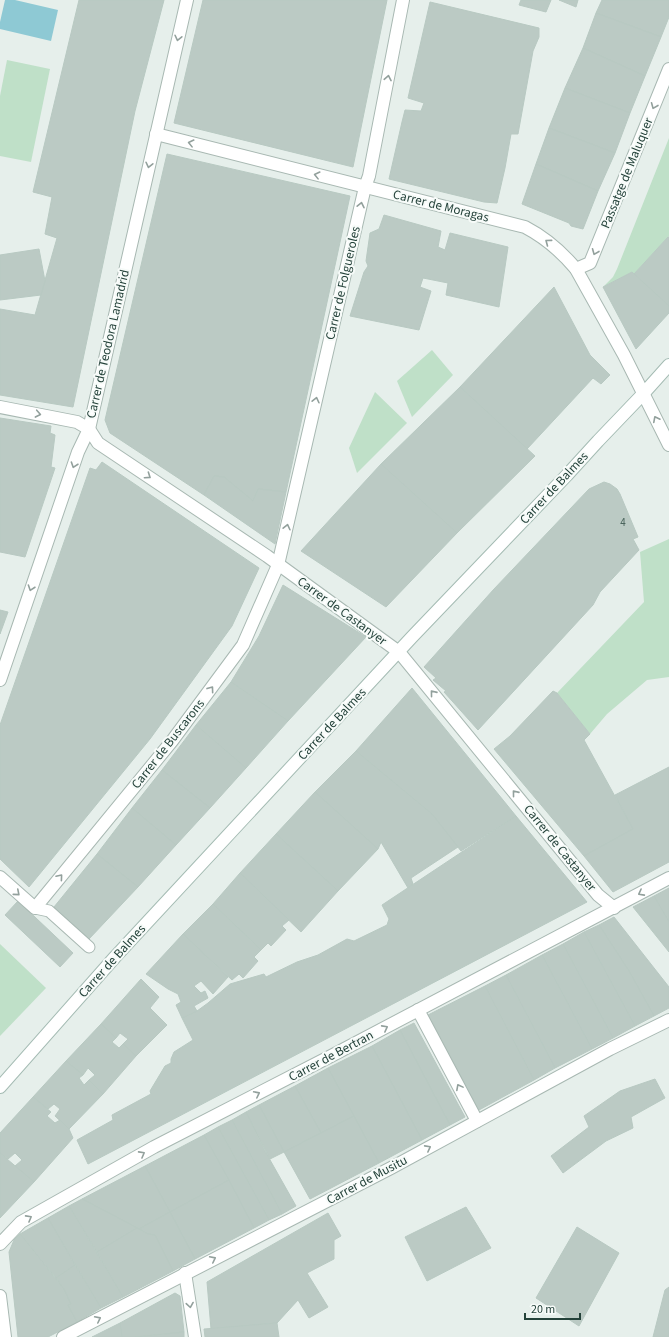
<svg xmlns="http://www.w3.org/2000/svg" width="669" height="1337" viewBox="0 0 669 1337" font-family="'Source Sans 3',sans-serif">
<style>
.green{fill:#bfe0c8}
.water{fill:#8ec9d4}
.building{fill:#bbcac4;stroke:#b8c9c2}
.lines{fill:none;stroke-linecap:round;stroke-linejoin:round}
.pedestrian-casing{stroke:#a8b8b2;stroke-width:13}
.minor-casing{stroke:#a8b8b2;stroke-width:14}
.secondary-casing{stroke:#a4bbb3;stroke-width:14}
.pedestrian{stroke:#fff;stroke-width:11}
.minor{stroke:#fff;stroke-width:12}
.secondary{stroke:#fff;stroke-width:12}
.oneway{stroke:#92a09c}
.labels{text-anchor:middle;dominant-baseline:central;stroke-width:4;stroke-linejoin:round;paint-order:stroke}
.number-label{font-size:11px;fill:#4a645c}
.street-label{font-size:13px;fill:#24423a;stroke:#f7fbf9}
</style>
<rect width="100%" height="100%" fill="#e6efeb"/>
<g class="green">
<path d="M7,60L50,69L31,162L0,156V96Z"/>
<path d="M669,138V236L634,274L632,272L603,287L613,277L617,269Z"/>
<path d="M432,350L453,375L412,417L397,381Z"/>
<path d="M375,392L407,423L357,473L349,448Z"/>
<path d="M669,539V677L647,680L607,714L590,734L557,693L644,602L640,552Z"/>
<path d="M0,944L46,988L0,1036Z"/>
</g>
<path class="water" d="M5,0H15L58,10L51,41L0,29V22Z"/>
<g class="building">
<path d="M79,0H164L135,111L73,407L0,395V309L35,315L57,238L45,234L52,197L33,192Z"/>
<path d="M203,0H387L353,167L174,123Z"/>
<path d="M521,0H551L546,12L519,5Z"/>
<path d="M559,0H578L576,7Z"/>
<path d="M602,0H669V17L661,37L596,13Z"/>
<path d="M430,2L539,28V37L533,51L518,134H511L505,168L497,203L484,202L389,179L402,122L405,110L421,111L424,103L408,98Z"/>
<path d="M596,13L661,37L645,76L583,48Z"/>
<path d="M583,48L645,76L630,113L565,88Z"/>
<path d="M565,88L630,113L615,153L549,128Z"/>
<path d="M549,128L615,153L598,191L536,164Z"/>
<path d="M167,154L350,196L286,492L258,489L253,501L224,477L214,476L204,495L110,433L105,420Z"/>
<path d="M536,164L598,191L583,229L571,226L569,223L522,204Z"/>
<path d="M384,215L441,231L438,247L445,250L450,233L508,247L499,307L446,295L448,283L423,278L420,287L431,291L419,330L350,316L364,272L368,266L366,261L370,233L379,229Z"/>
<path d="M668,237H669V306L634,274Z"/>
<path d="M39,249L45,281L41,295L0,300V255Z"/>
<path d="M632,272L669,306V313L636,349L603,287Z"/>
<path d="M554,287L590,355L610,375L601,384L593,378L527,449L460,387Z"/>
<path d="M460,387L535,456L457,533L381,464Z"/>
<path d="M0,418L51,426L50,433L55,435L51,467L55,468L25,557L0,552Z"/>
<path d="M102,462L259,568L232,626L150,739L29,887L0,859V725L90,468L96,470Z"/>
<path d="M381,464L457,533L386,607L301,551Z"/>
<path d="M214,476L224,477L253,501L258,489L286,492L275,544L204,495Z"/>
<path d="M604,482L610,484L617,489L620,494L638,537L633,539L639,550L600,592L593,605L478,730L444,692L446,691L433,680L436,678L424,667L494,589L589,489Z"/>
<path d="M283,585L366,637L288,721L231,682L259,636Z"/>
<path d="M0,610L8,612L0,634Z"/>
<path d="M231,682L288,721L246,768L196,725Z"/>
<path d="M412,688L516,816L461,851L432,814L356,751Z"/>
<path d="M553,691L557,693L590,734L584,740L633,829L584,856L494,749L510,736Z"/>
<path d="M196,725L246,768L210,808L162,770Z"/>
<path d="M356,751L432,814L458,847L411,878L413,884L408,888L381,842L378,849L315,792Z"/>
<path d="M669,767V862L613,892L584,856L633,829L615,795Z"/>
<path d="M162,770L210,808L176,845L132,808Z"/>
<path d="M315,792L378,849L338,891L276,834Z"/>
<path d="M132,808L176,845L138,887L97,854Z"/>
<path d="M516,816L587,902L88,1164L77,1140L113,1120L112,1115L151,1094L150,1091L165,1066L171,1063V1059L174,1052L193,1040L182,1018L197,1011L208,1003L230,984L264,974L266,977L297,962L318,955L347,939L354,941L387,925L389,919L382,905Z"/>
<path d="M276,834L338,891L301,932L240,873Z"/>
<path d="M97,854L138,887L89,939L54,907Z"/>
<path d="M240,873L289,920L282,926L286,930L271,946L268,943L261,950L213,904Z"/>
<path d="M669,888V922L654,896Z"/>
<path d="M654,896L669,922V952L633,907Z"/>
<path d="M18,901L73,953L60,967L5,915Z"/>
<path d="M213,904L261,950L254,957L258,961L243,978L239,974L232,980L183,934Z"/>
<path d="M614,917L669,987V1008L654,1016L629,971L599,925Z"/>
<path d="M599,925L629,971L654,1016L635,1026L584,932Z"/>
<path d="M584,932L635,1026L613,1038L563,944Z"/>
<path d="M183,934L228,977L213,994L201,981L194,986L201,993L205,991L208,998L194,1006L197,1011L182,1018L176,1005L181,1002L178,994L168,989L146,974Z"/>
<path d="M563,944L613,1038L592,1049L542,955Z"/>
<path d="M542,955L592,1049L555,1068L506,975Z"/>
<path d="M506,975L555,1068L534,1080L485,986Z"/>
<path d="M141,979L159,997L150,1008L167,1025L136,1056L123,1044L128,1039L120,1033L116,1038L101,1024Z"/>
<path d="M485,986L534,1080L479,1110L428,1015Z"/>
<path d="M414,1023L465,1117L450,1125L400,1030Z"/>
<path d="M101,1024L116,1038L112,1042L119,1048L123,1044L136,1056L103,1094L89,1080L95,1075L88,1068L83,1075L66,1061Z"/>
<path d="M400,1030L450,1125L422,1140L372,1046Z"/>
<path d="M372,1046L422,1140L379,1163L328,1068Z"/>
<path d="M66,1061L83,1075L79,1078L84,1085L89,1080L103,1094L69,1129L55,1116L60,1109L54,1104L48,1109L33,1097Z"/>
<path d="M328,1068L354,1116L321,1133L295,1086Z"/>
<path d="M655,1079L665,1098L631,1117L633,1128L606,1141L563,1173L551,1156L589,1127L584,1116L620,1091Z"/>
<path d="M295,1086L321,1133L284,1152L259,1105Z"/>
<path d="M33,1097L51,1112L47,1116L55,1123L60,1120L69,1129L73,1138L34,1182L15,1166L22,1160L15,1153L8,1159L0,1153V1133Z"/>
<path d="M259,1105L284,1152L270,1159L246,1112Z"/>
<path d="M246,1112L265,1151L296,1206L282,1214L232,1120Z"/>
<path d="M354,1116L379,1163L310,1199L284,1152Z"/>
<path d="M232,1120L282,1214L269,1220L218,1127Z"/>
<path d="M218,1127L269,1220L254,1228L204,1135Z"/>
<path d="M204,1135L229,1180L170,1212L145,1166Z"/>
<path d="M0,1153L34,1182L0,1218Z"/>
<path d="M145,1166L170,1212L139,1229L82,1199Z"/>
<path d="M229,1180L254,1228L195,1259L170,1212Z"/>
<path d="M82,1199L128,1223L137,1228L97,1252L69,1206Z"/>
<path d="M69,1206L123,1297L101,1308L48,1218Z"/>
<path d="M466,1207L491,1248L427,1281L405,1237Z"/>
<path d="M170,1212L195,1259L173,1271L155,1235L148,1234L139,1229Z"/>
<path d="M328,1213L341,1236L334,1240V1259L307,1273L328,1307L309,1318L298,1300L277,1323L211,1329L207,1282Z"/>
<path d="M48,1218L75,1265L56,1278L20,1234Z"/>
<path d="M577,1227L619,1253L579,1326L536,1298Z"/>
<path d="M137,1228L148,1234L155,1235L173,1271L123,1297L97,1252Z"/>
<path d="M20,1234L64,1289L71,1304L68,1305L77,1322L48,1337H18L9,1252L14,1240Z"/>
<path d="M75,1265L101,1308L77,1322L68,1305L71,1304L64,1289L56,1278Z"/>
<path d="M669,1287V1337H653L665,1290Z"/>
<path d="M175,1293L180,1296L184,1332L135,1337H122L120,1323Z"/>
<path d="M120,1323L122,1337H92Z"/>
<path d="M277,1323L279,1337H205L204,1329Z"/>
<path d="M184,1332V1337H135L165,1334Z"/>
</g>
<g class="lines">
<g class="pedestrian-casing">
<path id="pedestrian" d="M35,908L49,911L89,947"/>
</g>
<g class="minor-casing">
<g id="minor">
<path d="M156,134L525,227C546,238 561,251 576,269L624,355L669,445"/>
<path d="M576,269L590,263L669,69"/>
<path d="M0,407L77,422L89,429L98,443L267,556L399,652L598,895L614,908"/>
<path d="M0,680L78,452L89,429L187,0"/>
<path d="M0,877L35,908L172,741L243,645L278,565L365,187L369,176L403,0"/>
<path d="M418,1010L477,1121"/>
<path d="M0,1244L21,1222L154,1147L331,1056L669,878"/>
<path d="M185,1273L195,1337"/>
<path d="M0,1296L5,1337"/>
<path d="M63,1337L391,1168L610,1049L669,1020"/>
</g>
</g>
<g class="secondary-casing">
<path id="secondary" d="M0,1087L115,957L412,637L567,475L598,441L643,394L669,365"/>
</g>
<use href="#pedestrian" class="pedestrian"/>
<use href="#minor" class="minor"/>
<use href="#secondary" class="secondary"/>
</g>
<defs><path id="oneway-chevron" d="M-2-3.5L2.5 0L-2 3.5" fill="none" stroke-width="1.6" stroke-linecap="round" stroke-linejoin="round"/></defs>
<g class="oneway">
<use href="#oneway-chevron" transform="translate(178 38) rotate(103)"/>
<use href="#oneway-chevron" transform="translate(388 78) rotate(-79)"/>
<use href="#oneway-chevron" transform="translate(654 106) rotate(112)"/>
<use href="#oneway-chevron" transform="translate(191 143) rotate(-166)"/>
<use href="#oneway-chevron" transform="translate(149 165) rotate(103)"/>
<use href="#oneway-chevron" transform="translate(317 175) rotate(-166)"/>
<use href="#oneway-chevron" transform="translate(361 205) rotate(-78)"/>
<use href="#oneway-chevron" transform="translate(548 242) rotate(-143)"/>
<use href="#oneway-chevron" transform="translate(595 252) rotate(112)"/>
<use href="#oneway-chevron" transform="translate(316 400) rotate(-77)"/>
<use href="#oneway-chevron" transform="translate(38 414) rotate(11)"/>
<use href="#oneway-chevron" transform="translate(656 419) rotate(-117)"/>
<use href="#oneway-chevron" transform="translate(74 465) rotate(109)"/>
<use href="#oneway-chevron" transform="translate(148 476) rotate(34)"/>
<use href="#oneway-chevron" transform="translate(287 527) rotate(-77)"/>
<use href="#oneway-chevron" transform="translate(31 588) rotate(109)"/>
<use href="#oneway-chevron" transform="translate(211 689) rotate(-54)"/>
<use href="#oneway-chevron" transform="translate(433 693) rotate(-129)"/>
<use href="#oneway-chevron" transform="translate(515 793) rotate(-129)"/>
<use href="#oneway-chevron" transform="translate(60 877) rotate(-50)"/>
<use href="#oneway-chevron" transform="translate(17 893) rotate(41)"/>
<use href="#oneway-chevron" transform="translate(641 893) rotate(152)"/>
<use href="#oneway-chevron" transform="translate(385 1028) rotate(-28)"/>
<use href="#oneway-chevron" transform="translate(459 1087) rotate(-118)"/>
<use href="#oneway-chevron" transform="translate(257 1094) rotate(-27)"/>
<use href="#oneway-chevron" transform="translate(428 1148) rotate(-28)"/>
<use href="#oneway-chevron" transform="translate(142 1154) rotate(-29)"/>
<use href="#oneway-chevron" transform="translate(29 1218) rotate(-29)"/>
<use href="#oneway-chevron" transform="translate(213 1259) rotate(-27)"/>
<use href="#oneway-chevron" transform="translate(190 1305) rotate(81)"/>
<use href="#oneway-chevron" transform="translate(98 1319) rotate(-27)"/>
</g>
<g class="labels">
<g class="number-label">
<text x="623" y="522">4</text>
</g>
<g class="street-label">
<text transform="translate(627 173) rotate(-68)">Passatge de Maluquer</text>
<text transform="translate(441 206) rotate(14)">Carrer de Moragas</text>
<text transform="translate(343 283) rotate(-77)">Carrer de Folgueroles</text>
<text transform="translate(108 344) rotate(-77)">Carrer de Teodora Lamadrid</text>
<text transform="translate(554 488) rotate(-47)">Carrer de Balmes</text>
<text transform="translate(342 611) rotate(36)">Carrer de Castanyer</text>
<text transform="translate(332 724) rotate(-47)">Carrer de Balmes</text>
<text transform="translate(168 744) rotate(-52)">Carrer de Buscarons</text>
<text transform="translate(560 848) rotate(51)">Carrer de Castanyer</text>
<text transform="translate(112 961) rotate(-48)">Carrer de Balmes</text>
<text transform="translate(331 1056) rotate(-28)">Carrer de Bertran</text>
<text transform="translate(367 1180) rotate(-28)">Carrer de Musitu</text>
</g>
</g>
<path d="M525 1313v6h55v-6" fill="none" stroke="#24423a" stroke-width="2"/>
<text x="531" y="1313" font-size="12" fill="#24423a" stroke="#f7fbf9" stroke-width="3" paint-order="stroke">20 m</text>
</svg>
